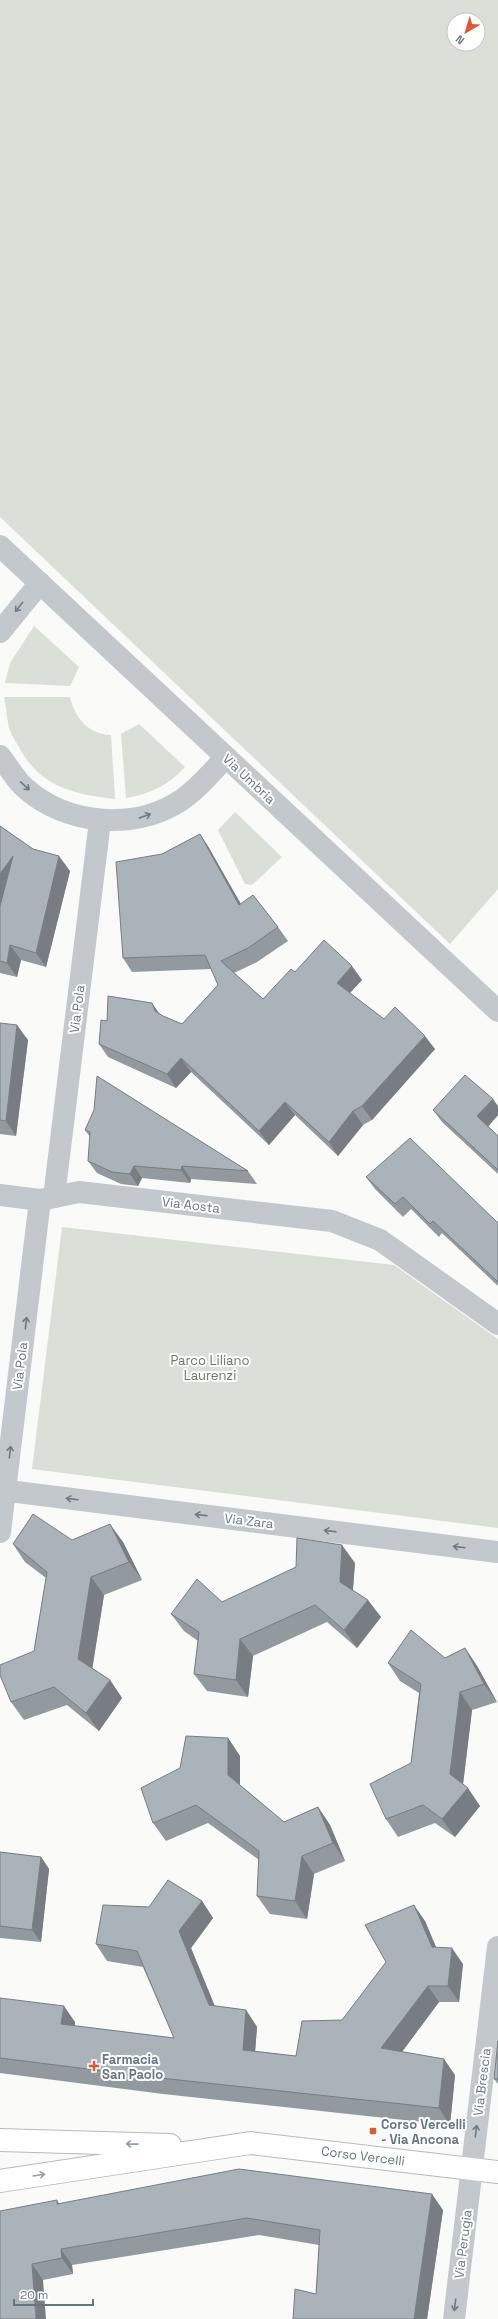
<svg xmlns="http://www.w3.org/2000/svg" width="498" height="2319" viewBox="0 0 498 2319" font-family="'Space Grotesk',sans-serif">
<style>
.green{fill:#dadfd7;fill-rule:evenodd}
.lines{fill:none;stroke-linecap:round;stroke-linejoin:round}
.major-casing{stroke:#b5babe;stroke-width:24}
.minor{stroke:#c3c8cc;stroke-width:22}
.major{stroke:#fff;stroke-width:22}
.wall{fill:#929a9f}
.shaded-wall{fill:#777d82}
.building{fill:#aab3b9;stroke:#777d82}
.oneway{stroke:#6a7a87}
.oneway2{stroke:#939fa8}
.poi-dot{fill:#e4572e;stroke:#fff;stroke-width:1.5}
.labels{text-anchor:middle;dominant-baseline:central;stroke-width:4;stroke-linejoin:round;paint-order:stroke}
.street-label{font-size:13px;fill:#657683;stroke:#fff}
.park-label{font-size:13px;fill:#687a64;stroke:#fff}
.poi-label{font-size:13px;font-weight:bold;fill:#657683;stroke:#fff;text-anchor:start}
</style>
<rect width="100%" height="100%" fill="#fafaf8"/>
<g class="green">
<path d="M0,0H498V889L450,944L0,517ZM454,20H478V44H454Z"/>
<path d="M34,626L79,667L70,686L5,683L10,663Z"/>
<path d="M70,697C75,718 88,734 111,735L115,799C73,794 40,787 19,747C15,741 11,734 9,728C7,718 6,707 4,697Z"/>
<path d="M139,724L185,767C169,785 150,794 126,798L121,734Z"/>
<path d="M235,812L282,857L252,885L245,884L218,830Z"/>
<path d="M62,1227L394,1265L498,1339V1528L32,1469Z"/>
</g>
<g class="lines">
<g class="major-casing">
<g id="major">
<path d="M0,2140L170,2145"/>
<path d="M0,2181L250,2143L498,2172"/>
</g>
</g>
<g class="minor">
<path d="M0,546L498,1011"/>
<path d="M0,632L40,583"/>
<path d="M0,756C8,766 15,779 24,787C65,825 134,831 180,801C197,790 212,772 226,757"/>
<path d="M0,1195L40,1200L79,1192L332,1221L380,1240L498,1324"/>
<path d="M54,1197L100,821"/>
<path d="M0,1490L498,1552"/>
<path d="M0,1532L40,1200"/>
<path d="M454,2319L498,1947"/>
</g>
<use href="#major" class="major"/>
</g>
<g class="wall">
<path d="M0,826L33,849L70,871L46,967L21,960L17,977L0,973V906L1,903L0,904Z"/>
<path d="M200,834L209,848L240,904L278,927L288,941L257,962L234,973L263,999L295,972L362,980L350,993L384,1019L435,1049L372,1120L363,1125L338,1156L295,1115L269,1145L191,1072L176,1088L108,1057L99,1044L107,1021L160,1014L163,1016L182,1024L218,985L211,969L132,972L123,958L162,854Z"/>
<path d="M0,1023L28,1040L16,1136L0,1134Z"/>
<path d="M498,1106V1115L488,1126L498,1136V1174L442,1122L433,1110Z"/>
<path d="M85,1130L248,1171L257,1184L191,1179L190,1183L142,1178L138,1186L121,1184L97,1173L88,1161L90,1137Z"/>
<path d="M366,1177L498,1223V1286L442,1233L439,1237L411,1209L403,1217L375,1189Z"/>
<path d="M72,1540L123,1542L142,1580L104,1595L92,1668L110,1680L122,1698L99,1731L67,1705L24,1720L11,1702L34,1651L46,1578L25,1562L13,1544Z"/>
<path d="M355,1563L353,1590L381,1617L357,1648L327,1622L253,1656L248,1697L207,1691L194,1674L198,1641L184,1631L171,1614L222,1602Z"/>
<path d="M465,1648L477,1666L497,1702L472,1710L463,1785L480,1806L455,1837L435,1823L398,1837L386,1819L411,1763L419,1693L400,1681L388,1663L445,1658Z"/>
<path d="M228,1738L240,1756V1785L284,1822L318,1807L330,1825L345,1861L314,1874L307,1919L270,1914L257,1896L259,1860L208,1823L166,1841L153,1823L180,1768Z"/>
<path d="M0,1852L41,1857L49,1869L41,1942L0,1938Z"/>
<path d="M202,1901L213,1918L191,1948L215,2006L246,2010L257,2027L255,2051L296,2056L342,2020L425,1921L436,1947L463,1964L459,2002H439L402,2052L455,2075L450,2125L163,2094L0,2073V1998L75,2022V2026L174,2038L143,1967L107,1961L96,1944L149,1907Z"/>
<path d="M498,2041V2084L494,2079Z"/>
<path d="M57,2200L59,2203L443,2210L427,2319H293L316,2294L319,2245L259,2235L72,2265L73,2274L43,2280L0,2319Z"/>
</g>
<g class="shaded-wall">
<path d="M200,834L209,848L249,918L239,905Z"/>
<path d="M13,856L23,871L0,904V874Z"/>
<path d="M59,856L70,871L46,967L36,953Z"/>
<path d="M10,945L21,960L17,977L7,963Z"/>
<path d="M352,966L362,980L347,996L337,983Z"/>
<path d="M152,1003L161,1016L155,1011Z"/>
<path d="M17,1025L28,1040L16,1136L6,1121Z"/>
<path d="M425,1036L435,1049L372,1120L362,1106Z"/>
<path d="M181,1058L191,1072L176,1088L167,1074Z"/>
<path d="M493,1099L498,1106V1115L486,1129L477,1116Z"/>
<path d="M285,1102L295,1115L269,1145L259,1131Z"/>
<path d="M353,1111L363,1125L338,1156L329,1142Z"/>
<path d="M134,1166L142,1178L138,1186L130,1174Z"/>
<path d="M182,1166L191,1179L190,1183L181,1170Z"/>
<path d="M110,1524L123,1542L142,1580L129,1562Z"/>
<path d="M342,1545L355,1563L352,1599L340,1582Z"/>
<path d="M91,1577L104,1595L91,1677L78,1659Z"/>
<path d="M368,1600L381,1617L357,1648L344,1630Z"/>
<path d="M240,1639L253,1656L248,1697L236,1680Z"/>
<path d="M465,1648L477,1666L497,1702L484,1684Z"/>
<path d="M110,1680L122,1698L99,1731L86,1713Z"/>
<path d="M460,1692L472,1710L462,1792L450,1774Z"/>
<path d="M228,1738L240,1756V1792L228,1775Z"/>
<path d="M468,1788L480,1806L455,1837L442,1819Z"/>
<path d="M318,1807L330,1825L345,1861L333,1843Z"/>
<path d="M302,1856L314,1874L307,1919L295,1901Z"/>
<path d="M41,1857L49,1869L41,1942L32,1930Z"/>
<path d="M202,1901L213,1918L191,1948L221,2022L209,2005L179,1931Z"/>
<path d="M414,1905L425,1921L443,1964L432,1947Z"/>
<path d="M452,1948L463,1964L459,2002L448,1986Z"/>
<path d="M428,1986L439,2002L392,2065L381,2048Z"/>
<path d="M64,2006L75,2022L72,2041L61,2024Z"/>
<path d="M246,2010L257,2027L254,2066L243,2050Z"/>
<path d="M444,2059L455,2075L450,2125L439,2108Z"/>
<path d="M432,2194L443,2210L427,2319H414Z"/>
<path d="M61,2249L72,2265L73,2274L62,2258Z"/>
<path d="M32,2264L43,2280L46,2319H36Z"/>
</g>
<g class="building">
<path d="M0,826L33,849L59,856L36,953L10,945L7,963L0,961V906L13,856L0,874Z"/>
<path d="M200,834L239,905L253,895L278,927L248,948L221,961L263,999L291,969L295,972L324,940L352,966L337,983L384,1019L395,1007L425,1036L362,1106L353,1111L329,1142L285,1102L259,1131L181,1058L167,1074L99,1044L101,1020L107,1021L108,996L152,1003L155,1011L163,1016L182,1024L218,985L205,955L123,958L116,862L162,854Z"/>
<path d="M0,1023L17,1025L6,1121L0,1120Z"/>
<path d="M465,1075L493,1099L477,1116L498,1136V1170L433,1110Z"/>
<path d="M97,1076L248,1171L182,1166L181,1170L134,1166L130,1174L112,1172L88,1161L90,1132L85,1130L94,1110Z"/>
<path d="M410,1138L498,1223V1282L433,1221L430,1224L403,1197L395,1204L366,1177Z"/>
<path d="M33,1514L72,1540L110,1524L129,1562L91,1577L78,1659L110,1680L86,1713L54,1687L11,1702L0,1675V1665L34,1651L47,1572L13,1544Z"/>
<path d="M297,1538L342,1545L340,1582L368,1600L344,1630L315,1605L240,1639L236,1680L194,1674L199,1632L171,1614L197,1579L222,1602L296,1567Z"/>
<path d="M411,1630L445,1658L465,1648L484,1684L460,1692L450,1774L468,1788L442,1819L423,1805L386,1819L370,1784L411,1763L421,1684L388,1663Z"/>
<path d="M186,1736L228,1738V1775L284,1822L318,1807L333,1843L302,1856L295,1901L257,1896L259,1851L196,1805L153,1823L141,1788L180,1768Z"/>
<path d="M0,1852L41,1857L32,1930L0,1926Z"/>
<path d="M168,1880L202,1901L179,1931L209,2005L246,2010L243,2050L296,2056L302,2021L342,2020L386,1962L365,1925L414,1905L432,1947L452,1948L448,1986H428L381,2048L444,2059L439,2108L151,2077L0,2058V1998L64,2006L61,2024L174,2038L137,1951L96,1944L103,1905L149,1907Z"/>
<path d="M498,2041V2079H494Z"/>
<path d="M239,2169L432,2194L414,2319H293L295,2289L316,2294L320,2230L247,2218L61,2249L62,2258L32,2264L36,2319H0V2211L57,2200V2204Z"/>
</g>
<defs><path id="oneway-shaft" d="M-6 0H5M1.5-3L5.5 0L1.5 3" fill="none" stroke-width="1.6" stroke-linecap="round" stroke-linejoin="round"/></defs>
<g class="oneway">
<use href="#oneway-shaft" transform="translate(19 607) rotate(128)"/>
<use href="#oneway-shaft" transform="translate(25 786) rotate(43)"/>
<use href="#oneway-shaft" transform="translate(145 816) rotate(-20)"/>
<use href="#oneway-shaft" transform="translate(26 1323) rotate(-83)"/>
<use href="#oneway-shaft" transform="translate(10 1452) rotate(-83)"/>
<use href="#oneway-shaft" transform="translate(72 1499) rotate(-173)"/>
<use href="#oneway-shaft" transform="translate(201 1515) rotate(-173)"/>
<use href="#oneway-shaft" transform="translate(330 1531) rotate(-173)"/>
<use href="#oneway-shaft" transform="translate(459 1547) rotate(-173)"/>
<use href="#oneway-shaft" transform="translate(476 2131) rotate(-83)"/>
<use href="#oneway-shaft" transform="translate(455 2305) rotate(97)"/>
</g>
<g class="oneway2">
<use href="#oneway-shaft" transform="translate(132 2144) rotate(-179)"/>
<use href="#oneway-shaft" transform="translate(39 2175) rotate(-9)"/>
</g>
<g class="poi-dot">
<path d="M92 2060h4v4h4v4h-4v4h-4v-4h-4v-4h4z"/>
<rect x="369" y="2127" width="8" height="8" rx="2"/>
</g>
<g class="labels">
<g class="street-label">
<text transform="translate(249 779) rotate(43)">Via Umbria</text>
<text transform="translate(77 1009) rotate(-83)">Via Pola</text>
<text transform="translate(191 1205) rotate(7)">Via Aosta</text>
<text transform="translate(20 1366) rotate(-83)">Via Pola</text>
<text transform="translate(249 1521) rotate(7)">Via Zara</text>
<text transform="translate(482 2082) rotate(-83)">Via Brescia</text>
<text transform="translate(363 2156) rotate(7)">Corso Vercelli</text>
<text transform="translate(463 2244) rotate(-83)">Via Perugia</text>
</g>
<g class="park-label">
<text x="210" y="1360">Parco Liliano<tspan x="210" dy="15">Laurenzi</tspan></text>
</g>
<g class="poi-label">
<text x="102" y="2059">Farmacia<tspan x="102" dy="15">San Paolo</tspan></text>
<text x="381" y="2124">Corso Vercelli<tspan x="381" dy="15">- Via Ancona</tspan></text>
</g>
</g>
<g transform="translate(466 32) rotate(218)"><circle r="19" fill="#ffffff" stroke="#c1c8cd"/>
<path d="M0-3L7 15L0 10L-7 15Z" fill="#e4572e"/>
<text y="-6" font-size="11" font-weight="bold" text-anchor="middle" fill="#657683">N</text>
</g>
<path d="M14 2299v6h79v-6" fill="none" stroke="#657683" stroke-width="2"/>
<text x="20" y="2299" font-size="12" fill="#657683" stroke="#ffffff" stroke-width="3" paint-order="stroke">20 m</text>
</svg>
